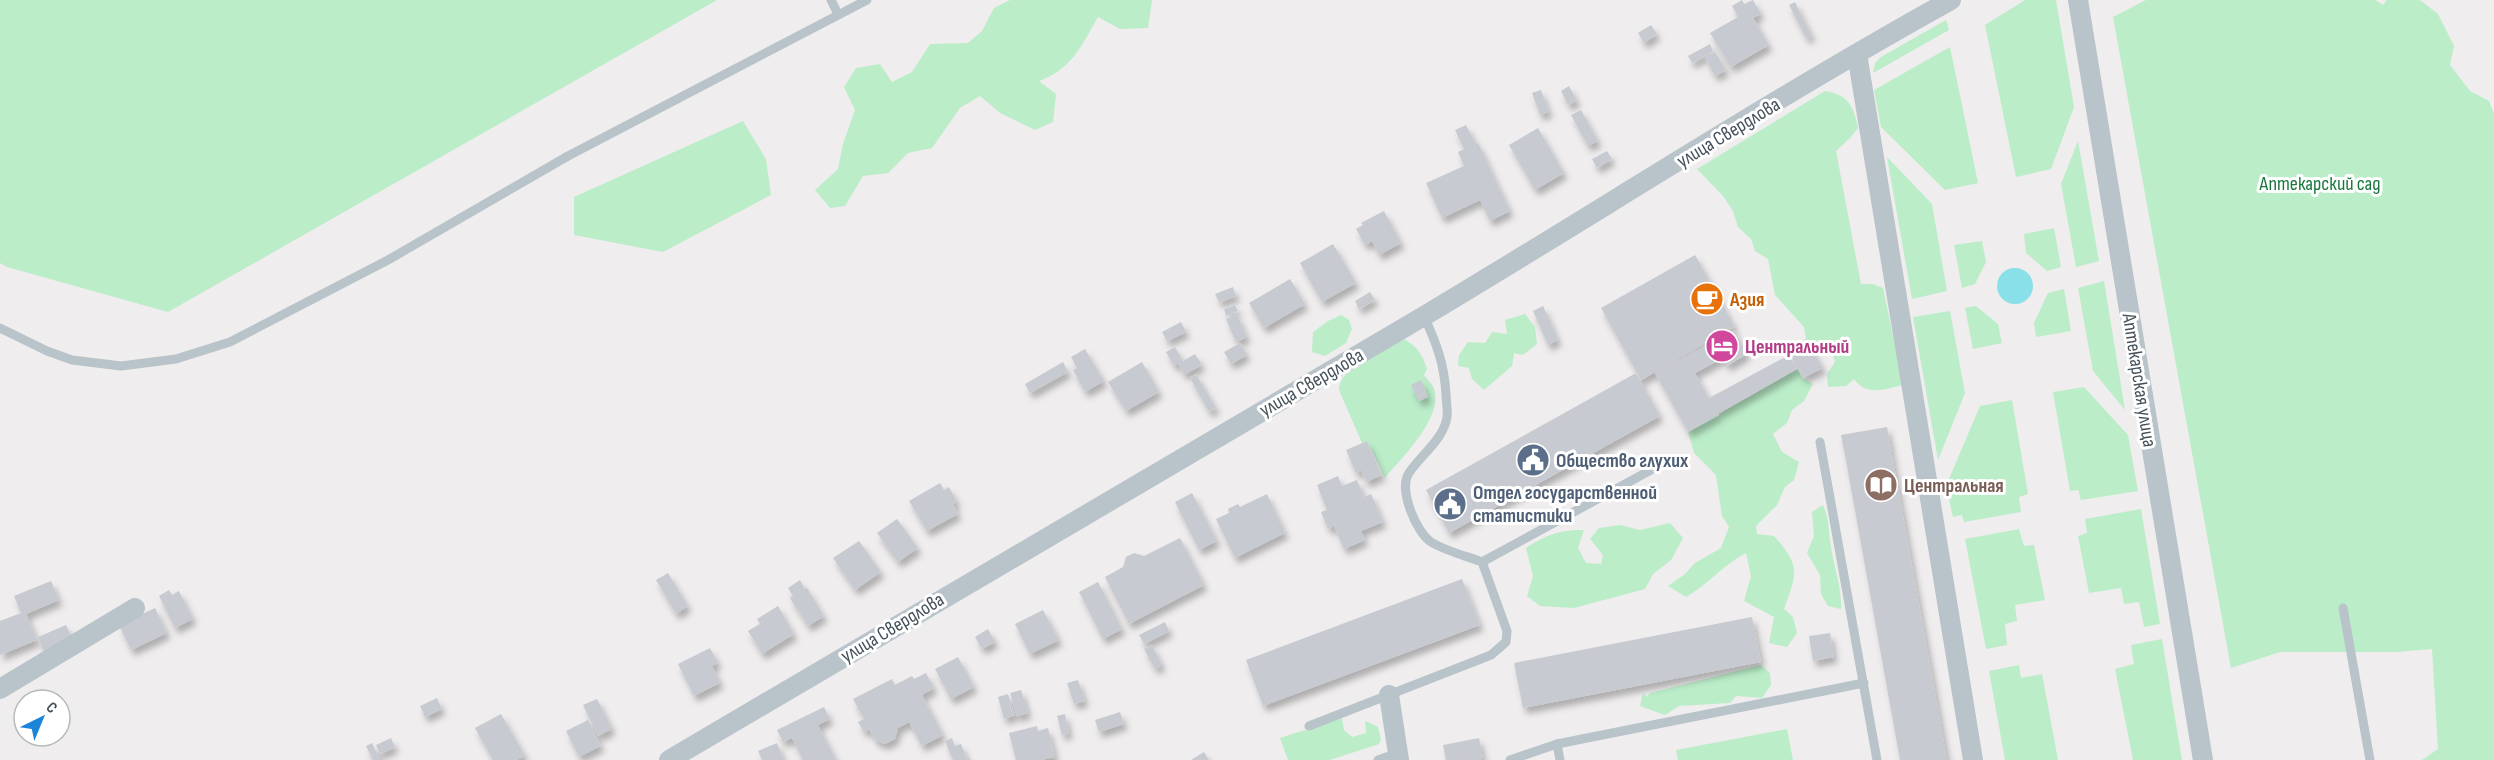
<svg xmlns="http://www.w3.org/2000/svg" width="2494" height="760" viewBox="0 0 2494 760" font-family="'Sofia Sans Condensed',sans-serif">
	<style>
		.green { fill: #bbedc9 }
		.water { fill: #89e0e9 }
		.building { fill: #c7cad0; filter: url(#shadow) }
		.lines { fill: none; stroke-linecap: round; stroke-linejoin: round }
		.lane { stroke: #b8c3ca; stroke-width: 9 }
		.street { stroke: #b8c3ca; stroke-width: 20 }
		.labels { text-anchor: middle; stroke-width: 6; stroke-linejoin: round; paint-order: stroke }
		.street-label { font-size: 20px; fill: #46525a; stroke: #fff }
		.park-label { font-size: 20px; fill: #19783d; stroke: #fff }
		.food-label { font-size: 20px; font-weight: bold; fill: #c56008; stroke: #fff; text-anchor: start }
		.hotel-label { font-size: 20px; font-weight: bold; fill: #b23c85; stroke: #fff; text-anchor: start }
		.service-label { font-size: 20px; font-weight: bold; fill: #4e5e75; stroke: #fff; text-anchor: start }
		.education-label { font-size: 20px; font-weight: bold; fill: #785e54; stroke: #fff; text-anchor: start }
	</style>
	<defs>
		<filter id="shadow"><feDropShadow dx="3.5" dy="6" stdDeviation="3" flood-color="#0004"/></filter>
	</defs>
	<rect width="100%" height="100%" fill="#efeded"/>
	<!-- green -->
	<g class="green">
		<polygon points="0,0 717,0 168,312 7,267 0,263"/>
		<path d="M1010 0H1152L1148 28 1120 29 1098 17C1082 45 1071 70 1039 81L1056 94 1053 122 1035 130 1000 113 980 96 960 108 932 148 908 153 888 173 863 176 845 206 830 208 815 190 838 169 843 144 855 110 844 87 856 68 880 64 892 82 912 72 930 44 968 43 982 31 994 8Z"/>
		<polygon points="2025,0 2056,0 2074,107 2051,169 2016,177 1985,25"/>
		<polygon points="2146,0 2375,0 2383,5 2387,0 2420,0 2438,14 2454,46 2450,65 2470,91 2489,101 2494,114 2494,760 2422,760 2438,749 2432,649 2398,652 2280,652 2231,668 2113,17"/>
		<polygon points="1946,20 1949,30 1873,73 1875,63 1881,57"/>
		<polygon points="1950,47 1978,183 1945,190 1881,127 1874,90"/>
		<path d="M1825 91C1847 94 1854 106 1858 128L1851 137 1836 151 1861 284H1873L1883 288 1903 385C1884 389 1867 397 1854 379L1846 386 1828 387 1827 374 1835 362 1832 352H1822L1806 339 1804 327 1775 295 1768 259 1755 251 1751 239 1738 227 1733 211 1723 196 1697 169Z"/>
		<polygon points="743,121 766,159 771,195 663,252 574,235 574,197"/>
		<polygon points="2078,141 2099,261 2076,267 2061,184"/>
		<polygon points="1887,157 1932,204 1947,291 1912,299"/>
		<polygon points="2054,228 2061,267 2047,271 2026,253 2024,234"/>
		<polygon points="1982,241 1986,262 1975,284 1962,288 1954,245"/>
		<polygon points="2104,281 2125,410 2093,371 2078,288"/>
		<polygon points="2064,289 2071,331 2036,337 2034,323 2048,293"/>
		<polygon points="1976,306 1998,324 2002,343 1973,349 1965,308"/>
		<polygon points="1950,311 1965,393 1938,460 1913,317"/>
		<polygon points="1525,314 1535,327 1537,344 1523,355 1514,353 1512,366 1484,390 1472,379 1469,368 1458,366 1459,355 1468,342 1485,343 1492,332 1507,334 1505,320"/>
		<polygon points="1341,315 1349,320 1352,329 1346,343 1325,356 1312,352 1313,332 1328,321"/>
		<path d="M1396 336C1413 341 1422 352 1427 369L1424 375C1426 378 1431 383 1433 386 1446 416 1402 457 1385 478L1367 441 1362 443 1339 390C1340 376 1348 372 1360 366V361Z"/>
		<path d="M1797 369 1803 378 1813 384 1804 401 1792 410 1787 423 1773 434 1782 452 1799 462 1794 480 1785 487 1777 505 1756 526 1757 534 1774 536C1801 566 1797 573 1784 609L1793 617 1797 633 1787 647 1769 643 1774 617 1744 601 1751 576 1746 553C1724 564 1709 584 1686 597L1668 586 1685 574 1695 563 1721 548 1729 527 1722 516 1716 475 1694 453 1688 432Z"/>
		<polygon points="2084,387 2128,435 2138,491 2081,500 2078,490 2070,491 2053,392"/>
		<polygon points="2012,400 2028,494 2019,497 2021,512 1964,522 1962,515 1953,517 1946,486 1980,406"/>
		<path d="M1823 505C1830 520 1828 532 1831 547 1834 568 1842 588 1841 609L1828 606 1821 594 1820 575 1807 553 1814 536 1812 512Z"/>
		<polygon points="2141,509 2160,624 2144,627 2139,602 2124,604 2121,588 2089,593 2078,536 2087,533 2085,519"/>
		<path d="M1670 523 1683 538 1671 560 1653 574 1645 589 1574 608 1540 606 1527 596 1533 576 1526 548C1545 535 1562 529 1584 530L1578 548 1586 563 1601 564 1603 555 1590 539 1599 528 1620 525 1640 530Z"/>
		<polygon points="2019,529 2024,546 2034,545 2045,600 2015,605 2017,621 2005,624 2007,645 1986,649 1965,539"/>
		<polygon points="2162,639 2182,760 2133,760 2115,669 2134,664 2131,645"/>
		<polygon points="1761,665 1770,673 1771,685 1762,698 1736,696 1730,703 1679,706 1665,715 1640,706 1643,693 1647,697 1650,693"/>
		<polygon points="2019,665 2021,678 2042,674 2058,760 2005,760 1989,671"/>
		<polygon points="1342,718 1344,730 1352,737 1366,733 1365,721 1378,727 1381,739 1379,744 1330,760 1288,760 1280,738"/>
		<polygon points="1787,729 1793,760 1678,760 1676,750"/>
	</g>
	<!-- water -->
	<circle class="water" cx="2015" cy="286" r="18"/>
	<!-- building -->
	<g class="building">
		<polygon points="1742,0 1744,4 1753,0 1761,14 1753,18 1769,45 1731,67 1710,33 1738,17 1732,6"/>
		<polygon points="1795,2 1812,36 1806,38 1789,5"/>
		<polygon points="1651,25 1657,34 1644,43 1638,33"/>
		<polygon points="1710,44 1713,51 1692,63 1688,56"/>
		<polygon points="1715,52 1726,70 1715,76 1705,58"/>
		<polygon points="1569,86 1577,101 1568,105 1561,91"/>
		<polygon points="1541,90 1549,112 1540,115 1532,93"/>
		<polygon points="1581,110 1598,141 1588,146 1571,115"/>
		<polygon points="1466,125 1476,144 1478,143 1510,211 1490,221 1480,200 1442,218 1426,183 1464,166 1458,152 1464,149 1455,130"/>
		<polygon points="1538,128 1564,173 1535,190 1509,145"/>
		<polygon points="1607,151 1612,159 1597,168 1592,159"/>
		<polygon points="1384,211 1401,243 1379,255 1372,241 1365,245 1356,229 1363,225 1361,223"/>
		<polygon points="1333,244 1356,283 1322,302 1300,263"/>
		<polygon points="1695,255 1735,327 1641,380 1601,308"/>
		<polygon points="1290,279 1305,304 1264,328 1249,303"/>
		<polygon points="1233,287 1236,296 1219,302 1215,294"/>
		<polygon points="1370,292 1375,300 1359,309 1355,301"/>
		<polygon points="1235,305 1238,311 1226,316 1224,309"/>
		<polygon points="1543,306 1558,340 1548,345 1533,311"/>
		<polygon points="1237,315 1247,337 1236,342 1226,319"/>
		<polygon points="1181,322 1186,332 1167,341 1162,332"/>
		<polygon points="1734,330 1747,354 1727,366 1723,358 1695,373 1709,398 1789,355 1797,369 1719,413 1713,405 1719,415 1688,432 1655,373"/>
		<polygon points="1806,339 1823,368 1803,378 1787,349"/>
		<polygon points="1240,343 1247,355 1231,364 1224,352"/>
		<polygon points="1175,347 1183,361 1195,354 1202,365 1184,375 1178,363 1174,366 1166,352"/>
		<polygon points="1085,349 1104,381 1085,392 1073,370 1077,368 1071,357"/>
		<polygon points="1063,362 1068,372 1030,393 1025,384"/>
		<polygon points="1142,362 1159,392 1126,411 1108,382"/>
		<polygon points="1636,373 1660,416 1449,533 1426,490"/>
		<polygon points="1196,374 1216,408 1209,412 1190,378"/>
		<polygon points="1421,380 1428,397 1419,401 1411,385"/>
		<polygon points="1887,427 1931,671 1947,760 1900,760 1847,466 1841,435"/>
		<polygon points="1367,441 1382,475 1366,482 1361,470 1356,473 1346,450"/>
		<polygon points="1338,476 1342,486 1357,480 1364,497 1371,494 1383,522 1361,531 1365,540 1344,549 1334,526 1328,529 1321,512 1327,510 1317,485"/>
		<polygon points="940,483 944,490 949,487 957,502 953,504 958,514 927,531 909,501"/>
		<polygon points="1192,493 1217,541 1199,550 1175,502"/>
		<polygon points="1267,494 1285,533 1235,558 1216,519 1229,513 1228,509 1238,504 1240,507"/>
		<polygon points="897,519 918,548 898,562 877,533"/>
		<polygon points="1180,538 1204,585 1129,624 1105,577 1123,567 1126,557 1134,553 1144,556"/>
		<polygon points="859,541 881,572 855,590 833,558"/>
		<polygon points="668,573 688,606 676,614 656,580"/>
		<polygon points="1462,579 1480,625 1263,706 1246,660"/>
		<polygon points="800,580 805,589 807,588 824,616 808,626 790,598 793,596 788,588"/>
		<polygon points="51,581 59,600 26,614 37,640 0,655 0,621 21,613 14,596"/>
		<polygon points="1098,582 1122,629 1103,639 1079,592"/>
		<polygon points="169,590 172,595 179,591 193,619 175,628 159,596"/>
		<polygon points="778,606 794,634 762,654 748,631 760,624 757,619"/>
		<polygon points="155,608 167,633 131,650 119,625"/>
		<polygon points="1043,610 1059,640 1030,654 1015,624"/>
		<polygon points="1752,617 1761,662 1523,708 1514,663"/>
		<polygon points="1165,622 1169,631 1144,644 1139,635"/>
		<polygon points="66,625 73,640 44,652 38,637"/>
		<polygon points="988,629 995,642 982,649 975,637"/>
		<polygon points="1830,633 1834,657 1813,661 1809,636"/>
		<polygon points="1152,645 1162,665 1155,669 1144,649"/>
		<polygon points="710,648 718,663 712,666 720,683 694,696 678,664"/>
		<polygon points="958,657 974,687 951,699 935,669"/>
		<polygon points="926,673 934,688 922,695 943,735 922,746 909,722 898,728 895,739 885,744 875,740 869,729 864,732 858,722 864,719 853,699 892,679 895,685 912,676 914,679"/>
		<polygon points="1078,680 1085,701 1074,704 1067,683"/>
		<polygon points="1021,690 1028,713 1017,716 1010,693"/>
		<polygon points="1008,694 1015,715 1004,719 998,697"/>
		<polygon points="437,698 442,709 425,717 420,706"/>
		<polygon points="597,699 612,729 598,736 583,705"/>
		<polygon points="824,707 830,719 818,725 836,760 803,760 792,738 783,742 777,730"/>
		<polygon points="1120,712 1124,724 1099,732 1095,720"/>
		<polygon points="501,714 525,756 517,760 493,760 475,728"/>
		<polygon points="1065,714 1069,733 1062,735 1057,716"/>
		<polygon points="588,720 601,746 579,757 566,731"/>
		<polygon points="1037,726 1038,731 1048,728 1055,757 1041,760 1016,760 1009,733"/>
		<polygon points="391,738 395,747 380,754 376,745"/>
		<polygon points="952,738 955,746 961,744 967,759 969,758 970,760 953,760 945,741"/>
		<polygon points="1479,738 1483,759 1446,760 1443,745"/>
		<polygon points="372,743 380,760 373,760 366,746"/>
		<polygon points="777,743 784,760 762,760 758,751"/>
		<polygon points="1204,752 1209,760 1191,760"/>
	</g>
	<g class="lines">
		<!-- lane -->
		<g class="lane">
			<polyline points="831,0 838,14"/>
			<polyline points="0,328 47,351 72,360 121,366 176,359 230,342 388,260 568,156 867,0"/>
			<polyline points="1820,442 1877,760"/>
			<polyline points="1482,562 1660,465"/>
			<polyline points="2343,608 2370,760"/>
			<path d="M1309 726 1491 655 1506 642 1507 631 1482 562C1466 556 1446 551 1431 542 1416 532 1398 489 1409 473 1420 456 1444 439 1447 417 1448 410 1446 401 1446 394 1444 363 1437 345 1424 316"/>
			<polyline points="1557,744 1560,760"/>
			<polyline points="1378,760 1398,753"/>
			<polyline points="1510,760 1557,744 1864,683"/>
		</g>
		<!-- street -->
		<g class="street">
			<polyline points="2078,0 2203,760"/>
			<polyline points="1857,54 1973,760"/>
			<polyline points="0,689 135,608"/>
			<polyline points="1389,695 1399,760"/>
			<path d="M669 760C920 610 1173 465 1424 316 1600 211 1772 99 1951 0"/>
		</g>
	</g>
	<!-- icons -->
	<defs>
		<symbol id="cafe-disc" viewBox="-11 -11 22 22"><circle r="9.5" fill="#e8710a" stroke="#fff"/><path d="M-5.5-4.5H6V0H3Q3 3.5 0 3.5H-2.5Q-5.5 3.5-5.5 0ZM3-3.2v2h1.7v-2ZM-6 4.5H4V6H-6Z" fill="#fff"/></symbol>
		<symbol id="hotel-disc" viewBox="-11 -11 22 22"><circle r="9.5" fill="#d1479c" stroke="#fff"/><path d="M-6-4.5h1.5V1H6V5H4.5V3h-9V5H-6ZM-4 0a1.8 1.8 0 1 1 3.6 0ZM.5 0V-2.5h3Q6-2.5 6 0Z" fill="#fff"/></symbol>
		<symbol id="civic-disc" viewBox="-11 -11 22 22"><circle r="9.5" fill="#5c6f8a" stroke="#fff"/><path d="M-.6-6.5H3V-4.5H.6V-3L4-1V1h2V6H-6V1h2V-1L-.6-3ZM-1.2 2.5V6h2.4V2.5Z" fill="#fff"/></symbol>
		<symbol id="library-disc" viewBox="-11 -11 22 22"><circle r="9.5" fill="#8d6e63" stroke="#fff"/><path d="M-6-4Q-3-5.5-.7-3.5V5Q-3 3-6 4ZM6-4Q3-5.5 .7-3.5V5Q3 3 6 4Z" fill="#fff"/></symbol>
	</defs>
	<g fill-rule="evenodd">
		<use href="#cafe-disc" x="1688" y="280" width="38" height="38"/>
		<use href="#hotel-disc" x="1703" y="327" width="38" height="38"/>
		<use href="#civic-disc" x="1514" y="441" width="38" height="38"/>
		<use href="#library-disc" x="1862" y="466" width="38" height="38"/>
		<use href="#civic-disc" x="1431" y="485" width="38" height="38"/>
	</g>
	<g class="labels">
		<!-- street labels -->
		<g class="street-label">
			<text transform="translate(1728 132) rotate(-31)" y="7">улица Свердлова</text>
			<text transform="translate(2140 380) rotate(81)" y="7">Аптекарская улица</text>
			<text transform="translate(1311 382) rotate(-30)" y="7">улица Свердлова</text>
			<text transform="translate(892 627) rotate(-31)" y="7">улица Свердлова</text>
		</g>
		<!-- park labels -->
		<g class="park-label">
			<text x="2320" y="190">Аптекарский сад</text>
		</g>
		<!-- food labels -->
		<g class="food-label">
			<text x="1730" y="306">Азия</text>
		</g>
		<!-- hotel labels -->
		<g class="hotel-label">
			<text x="1745" y="353">Центральный</text>
		</g>
		<!-- service labels -->
		<g class="service-label">
			<text x="1556" y="467">Общество глухих</text>
			<text x="1473" y="499">Отдел государственной<tspan x="1473" dy="23">статистики</tspan></text>
		</g>
		<!-- education labels -->
		<g class="education-label">
			<text x="1904" y="492">Центральная</text>
		</g>
	</g>
	<!-- north arrow -->
	<g transform="translate(42 718) rotate(43)"><circle r="28" fill="#ffffff" stroke="#b5babd" stroke-width="1.5"/>
	<path d="M0-4.5L10 22L0 15L-10 22Z" fill="#1d85d9"/>
	<text y="-9" font-size="16" font-weight="bold" text-anchor="middle" fill="#46525a">С</text>
	</g>
</svg>
